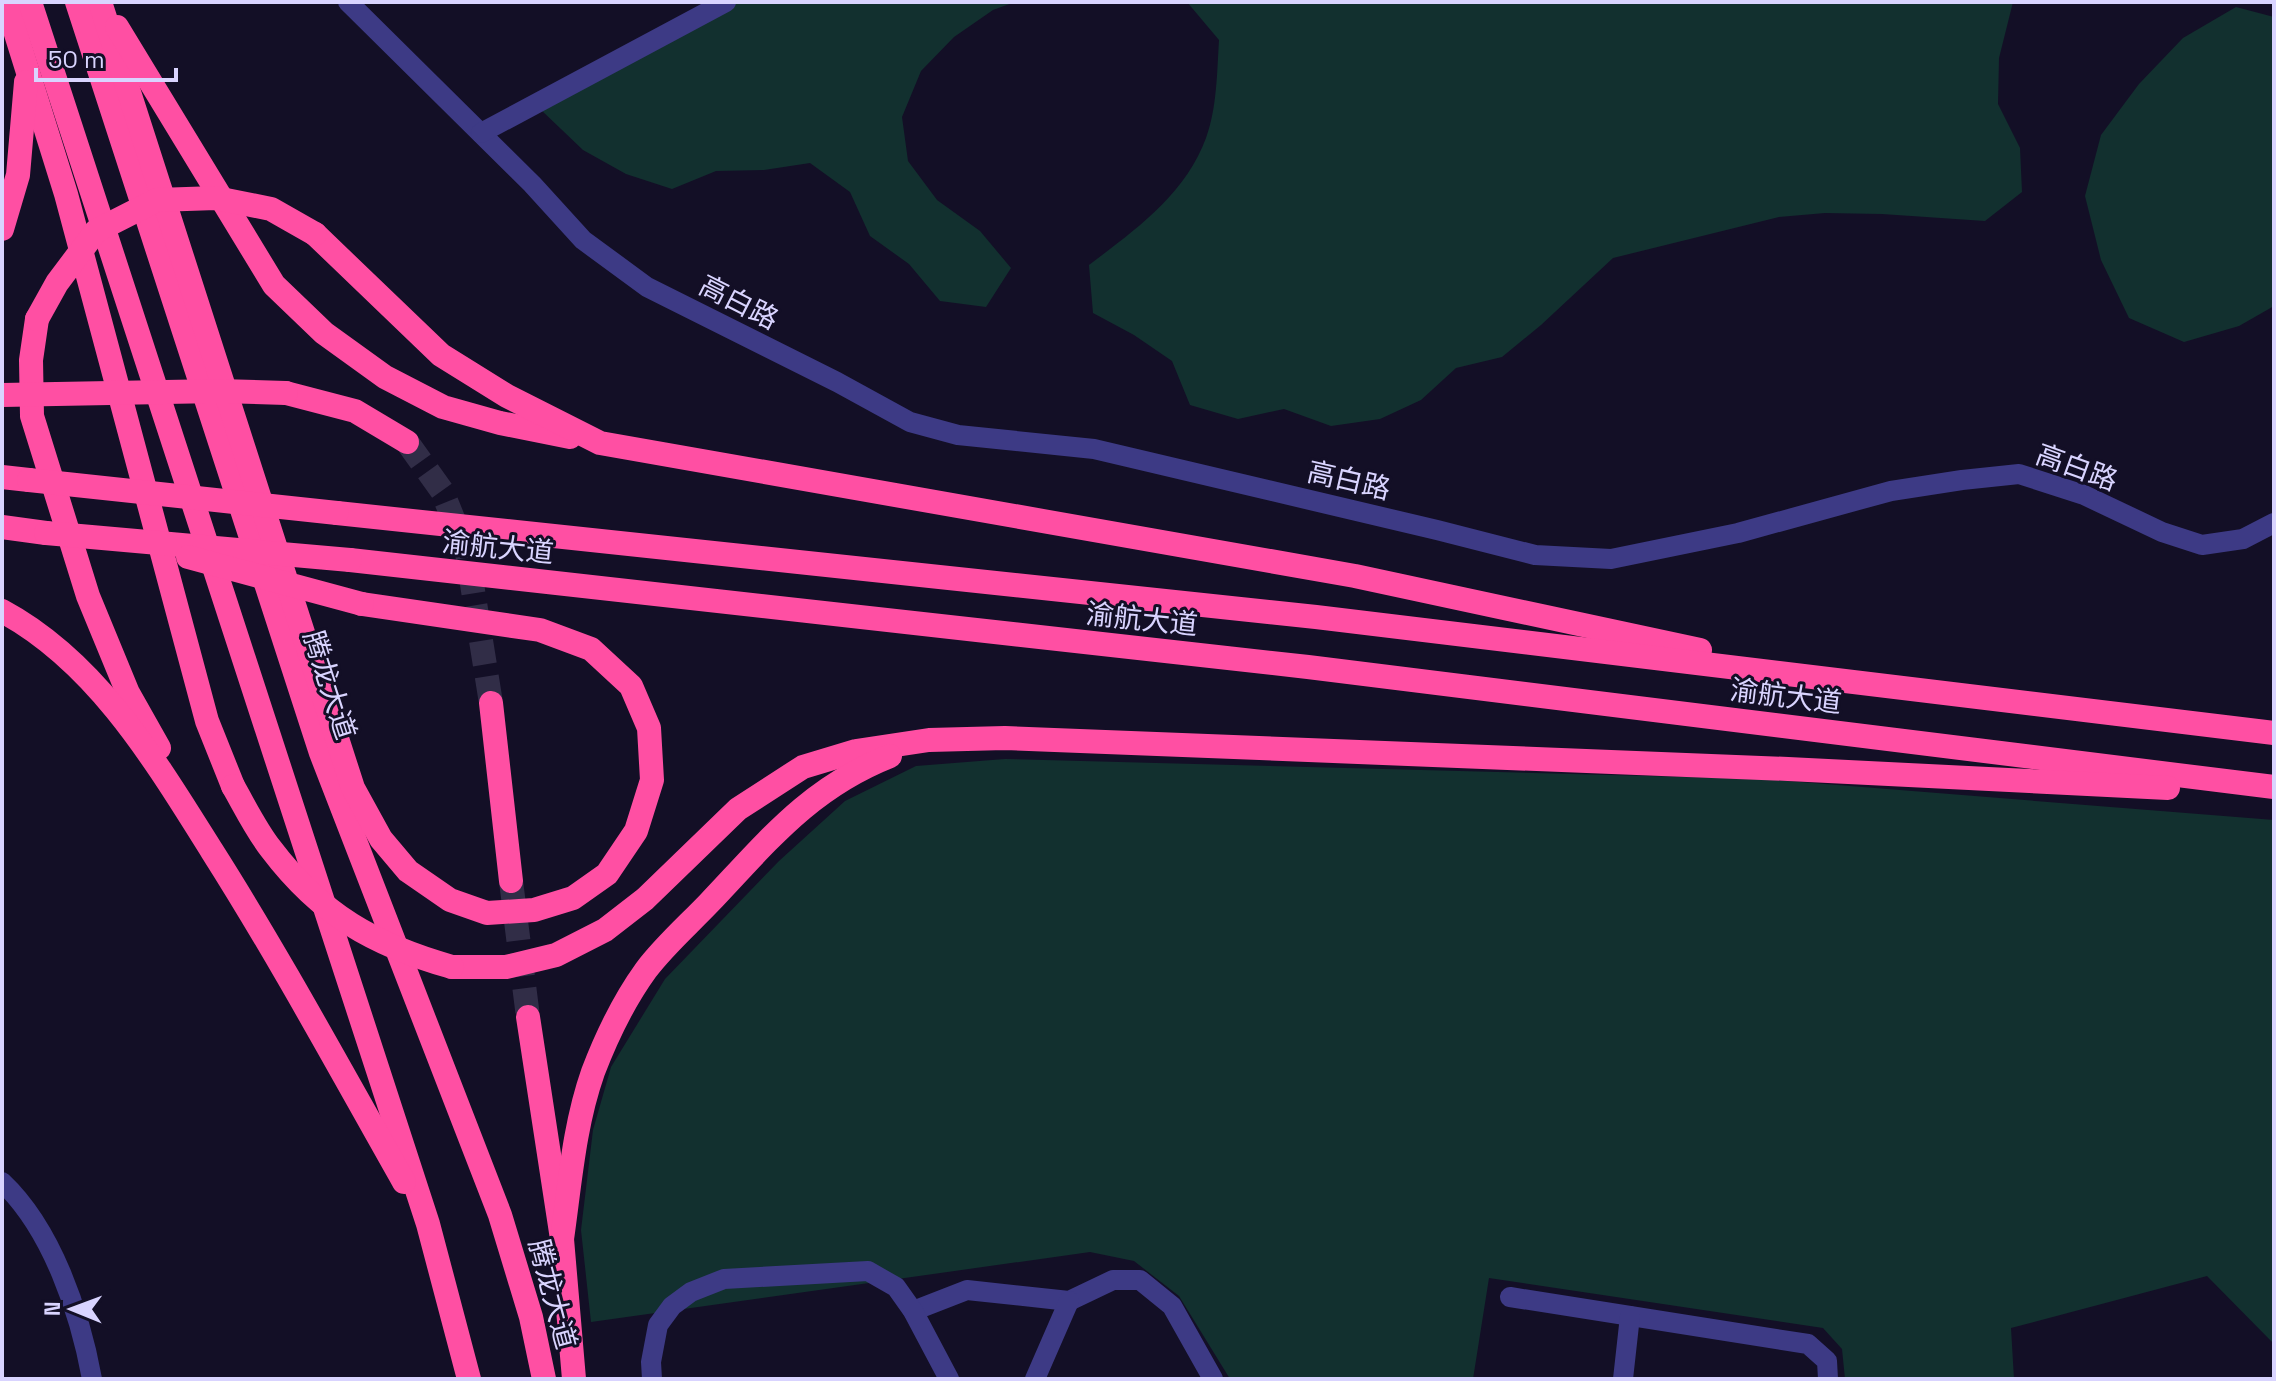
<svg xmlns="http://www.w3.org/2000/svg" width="2276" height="1381" viewBox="0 0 2276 1381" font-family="'Space Grotesk','Noto Sans SC',sans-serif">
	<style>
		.green { fill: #12302f }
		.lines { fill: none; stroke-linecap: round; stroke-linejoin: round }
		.highway-tunnel { stroke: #312d47; stroke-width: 24; stroke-dasharray: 24 12; stroke-linecap: butt }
		.minor { stroke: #3d3a85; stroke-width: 20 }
		.highway { stroke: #ff4fa3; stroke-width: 24 }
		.highway-bridge { stroke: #ff4fa3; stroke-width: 24 }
		.labels { text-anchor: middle; stroke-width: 6; stroke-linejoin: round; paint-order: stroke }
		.street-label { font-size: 28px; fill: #d9d4ff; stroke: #130f26 }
	</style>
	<rect width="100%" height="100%" fill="#130f26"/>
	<!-- green -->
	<g class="green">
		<polygon points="739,2 1015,2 993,10 954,37 921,71 902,117 908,161 937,200 980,231 1011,268 986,307 940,301 909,264 870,236 850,192 810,163 764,170 716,171 672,189 626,174 583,150 539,108"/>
		<path d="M1187 2H2013L1999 58 1998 104 2020 148 2022 192 1985 221 1882 214 1825 213 1779 217 1613 258 1541 325 1502 357 1456 368 1421 400 1380 419 1331 426 1284 409 1238 419 1190 405 1172 361 1134 335 1093 313 1089 265C1135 230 1185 195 1206 138 1217 108 1217 72 1219 40Z"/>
		<polygon points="2236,7 2274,17 2274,306 2239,326 2184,342 2129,318 2101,260 2085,196 2101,135 2139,84 2183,38"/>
		<polygon points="1005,759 1761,779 2274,820 2274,1344 2207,1276 2011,1328 2014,1379 1845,1379 1842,1349 1823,1328 1489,1278 1473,1379 1230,1379 1179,1296 1134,1261 1090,1252 591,1322 581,1230 593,1130 611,1067 665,979 779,861 845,801 916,766"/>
	</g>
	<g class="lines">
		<!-- highway-tunnel -->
		<g class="highway-tunnel">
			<polyline points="407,442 442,491 467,553 491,703"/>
			<polyline points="511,881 528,1017"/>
		</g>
		<!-- minor -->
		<g class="minor">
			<polyline points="348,2 532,184 583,240 647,287 837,382 910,422 958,435 1094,449 1437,530 1535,555 1611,559 1738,533 1891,491 1962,480 2019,474 2084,495 2162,532 2202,545 2243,539 2274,523"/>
			<polyline points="481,133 726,2"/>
			<path d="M2 1182C52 1229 80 1313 92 1379"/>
			<polyline points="1510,1297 1808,1344 1827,1361 1828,1379"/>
			<polyline points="913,1311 967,1290 1069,1301 1113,1280 1140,1280 1172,1306 1213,1379"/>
			<polyline points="652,1379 651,1362 658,1325 672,1306 691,1292 724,1279 868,1271 896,1287 913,1311 949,1379"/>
			<polyline points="1035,1379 1069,1301"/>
			<polyline points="1623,1379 1630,1316"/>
		</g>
		<!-- highway -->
		<g class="highway">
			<polyline points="6,2 66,194 207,721 233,786"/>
			<polyline points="30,2 428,1224 469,1379"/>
			<polyline points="77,2 321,753 500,1215 531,1317 544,1379"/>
			<polyline points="100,2 353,788 381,839 408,871 450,900 487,913 534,910 573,898 607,874 636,831 652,780 649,728 631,686 591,649 540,630 362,604"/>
			<polyline points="117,27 274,285 324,333 385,377 443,407 500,423 570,437"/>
			<polyline points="2,229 18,175 26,82"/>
			<polyline points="315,234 441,355 507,396 600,443 1355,576 1700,650"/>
			<polyline points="37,319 31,360 32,416 88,596 128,693 159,748"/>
			<polyline points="286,393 355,411 407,442"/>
			<polyline points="2,477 29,480"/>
			<polyline points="337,513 1316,617 2274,733"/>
			<polyline points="2,527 46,533"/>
			<polyline points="350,560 1308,667 2274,787"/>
			<path d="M2 611C97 662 156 762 212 851 280 958 341 1071 404 1182"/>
			<polyline points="491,703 511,881"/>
			<polyline points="452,967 506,967 556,955 605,930 645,899 738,809 803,767 856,751 929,740 1005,738 1788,769 2168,788"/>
			<polyline points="528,1017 562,1239 574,1379"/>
			<path d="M562 1239C570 1183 574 1126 593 1072 606 1038 625 999 646 970 664 946 688 925 709 903 767 842 809 788 890 756"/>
		</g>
		<!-- highway-bridge -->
		<g class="highway-bridge">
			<polyline points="37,319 57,283 96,231 157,200 216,198 271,209 315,234"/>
			<polyline points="2,395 219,391 286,393"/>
			<polyline points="29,480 337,513"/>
			<polyline points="46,533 350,560"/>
			<polyline points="188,557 362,604"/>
			<path d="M233 786C245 807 256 830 271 849 321 915 374 945 452 967"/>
		</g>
	</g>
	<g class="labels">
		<!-- street labels -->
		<g class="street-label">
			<text transform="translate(739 302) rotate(27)" y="10">高白路</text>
			<text transform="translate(2077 467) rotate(20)" y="10">高白路</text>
			<text transform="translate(1349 480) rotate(13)" y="10">高白路</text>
			<text transform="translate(498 547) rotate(6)" y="10">渝航大道</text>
			<text transform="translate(1142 619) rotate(6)" y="10">渝航大道</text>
			<text transform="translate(330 685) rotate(72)" y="10">腾龙大道</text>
			<text transform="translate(1786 696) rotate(7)" y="10">渝航大道</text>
			<text transform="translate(553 1294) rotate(75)" y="10">腾龙大道</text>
		</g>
	</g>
	<!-- border -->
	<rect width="2276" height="1381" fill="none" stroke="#d9d4ff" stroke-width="8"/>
	<!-- north arrow -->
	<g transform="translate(72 1309) rotate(271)" stroke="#130f26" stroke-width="6" paint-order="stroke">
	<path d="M0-6L14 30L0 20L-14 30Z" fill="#d9d4ff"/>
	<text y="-12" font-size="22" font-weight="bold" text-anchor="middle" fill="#d9d4ff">N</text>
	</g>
	<!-- scale -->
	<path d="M36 68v12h140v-12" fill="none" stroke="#d9d4ff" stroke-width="4"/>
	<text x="48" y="68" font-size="24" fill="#d9d4ff" stroke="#130f26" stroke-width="6" paint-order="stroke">50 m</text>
</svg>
